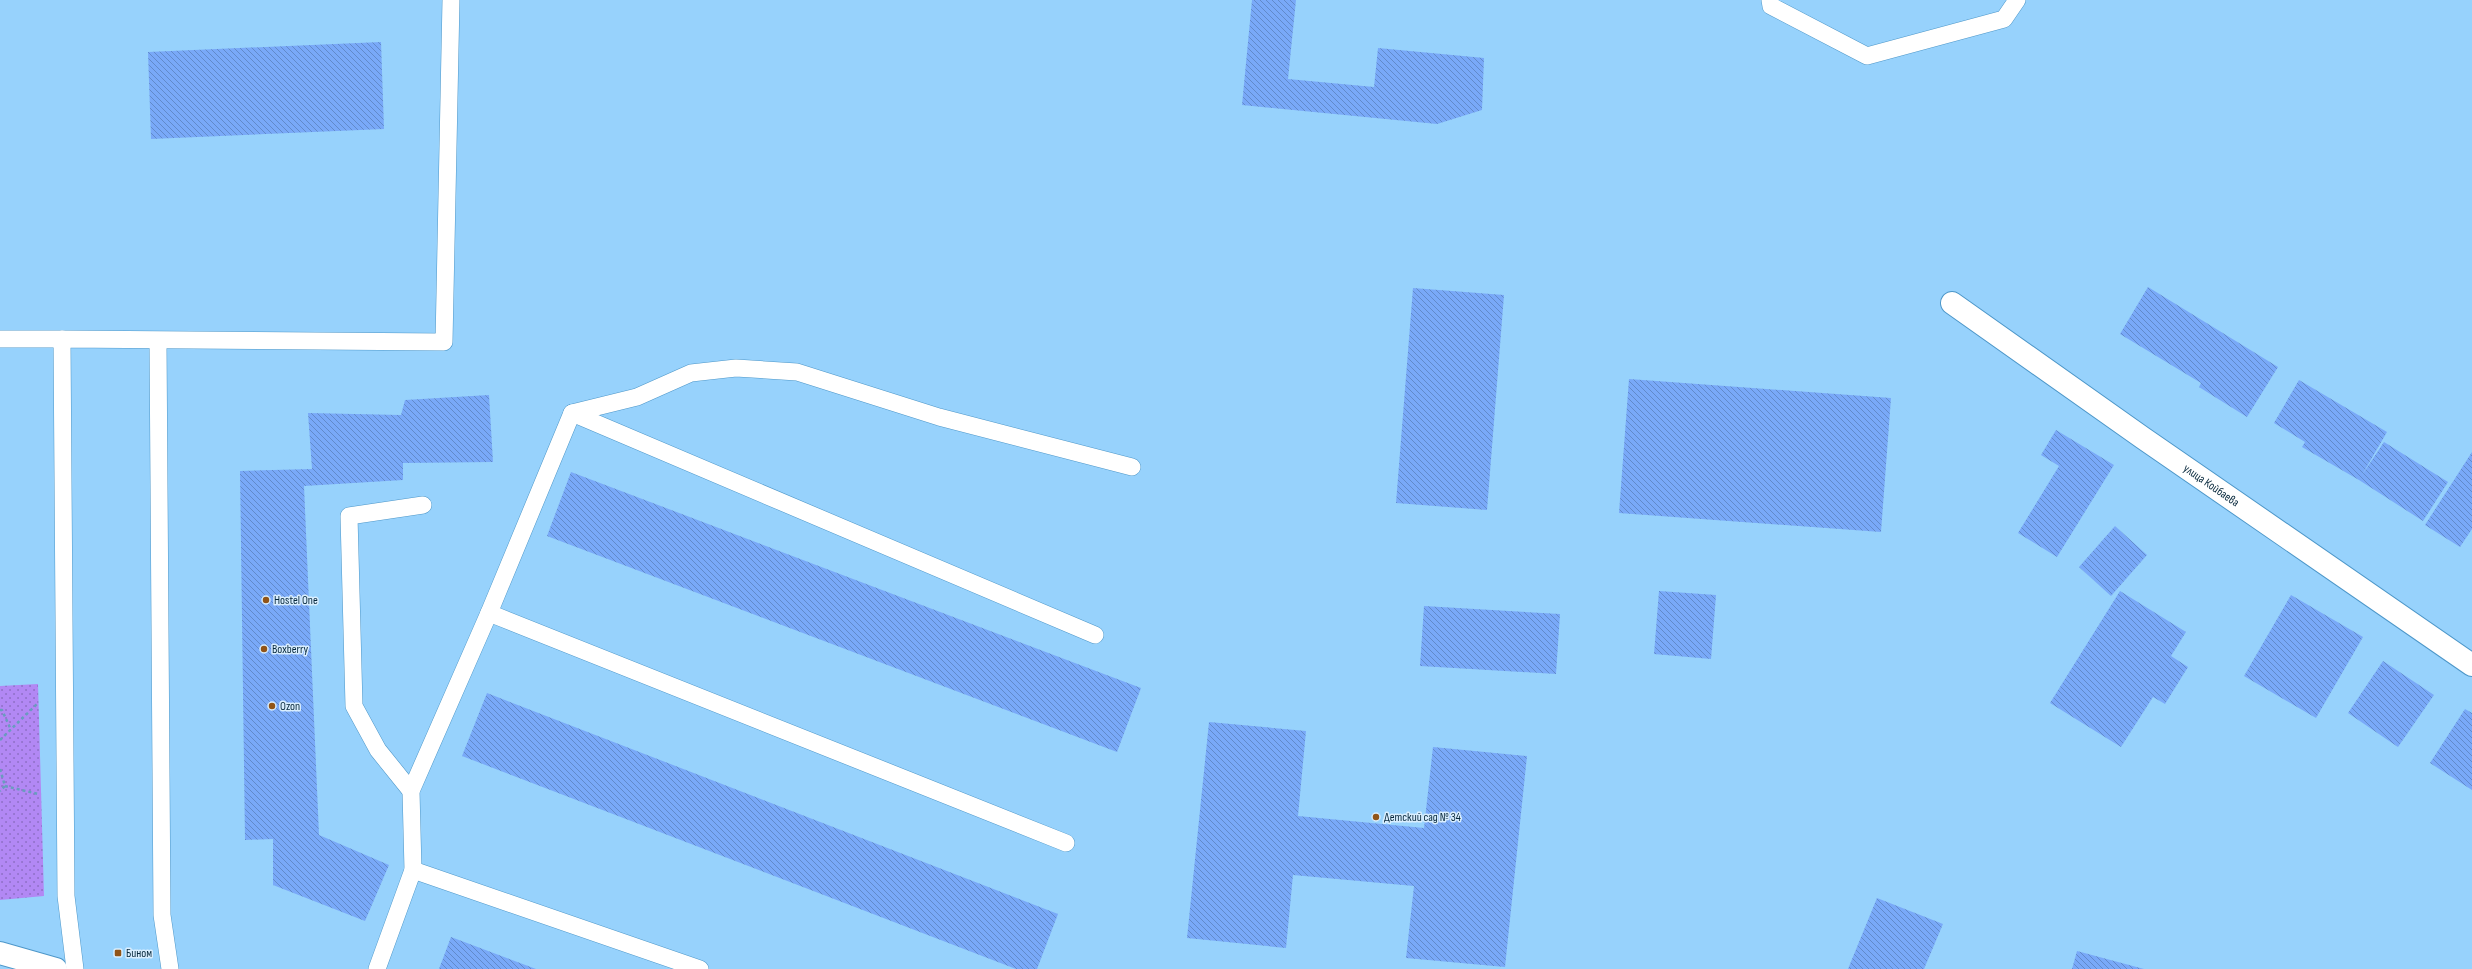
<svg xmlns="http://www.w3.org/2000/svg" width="2472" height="969" viewBox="0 0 2472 969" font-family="'Sofia Sans Condensed',sans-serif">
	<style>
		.park { fill: url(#park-dots) }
		.building { fill: url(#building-back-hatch) }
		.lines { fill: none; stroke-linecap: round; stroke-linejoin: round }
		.lane-casing { stroke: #4d97c9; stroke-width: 18 }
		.street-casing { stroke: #4d97c9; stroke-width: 24 }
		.secondary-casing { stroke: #4d97c9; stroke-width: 24 }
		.path { stroke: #699cbf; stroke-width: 2.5; stroke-dasharray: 3 3; stroke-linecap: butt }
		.lane { stroke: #fff; stroke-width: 17 }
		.street { stroke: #fff; stroke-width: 22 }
		.secondary { stroke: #fff; stroke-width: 22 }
		.poi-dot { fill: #915417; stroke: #d9eefe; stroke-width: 1.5 }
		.labels { text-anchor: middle; stroke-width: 3; stroke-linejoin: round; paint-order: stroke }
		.street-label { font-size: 12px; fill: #07283c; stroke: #d9eefe }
		.poi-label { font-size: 12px; fill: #07283c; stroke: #d9eefe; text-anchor: start }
	</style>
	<defs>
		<pattern id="park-dots" width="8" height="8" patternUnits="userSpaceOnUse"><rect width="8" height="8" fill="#b288f4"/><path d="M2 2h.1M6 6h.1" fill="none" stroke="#8f6fc7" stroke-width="1.8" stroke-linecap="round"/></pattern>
		<pattern id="building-back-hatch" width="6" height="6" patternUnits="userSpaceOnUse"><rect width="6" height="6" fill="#79a9f8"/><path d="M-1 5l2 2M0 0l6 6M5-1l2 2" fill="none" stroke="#618aca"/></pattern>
	</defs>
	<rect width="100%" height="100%" fill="#97d2fc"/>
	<!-- park -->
	<polygon class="park" points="38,684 44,896 0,900 0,686"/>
	<!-- building -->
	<g class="building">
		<polygon points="1252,0 1296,0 1288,79 1374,87 1378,48 1484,58 1482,110 1437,124 1242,105"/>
		<polygon points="381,42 384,129 151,139 148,52"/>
		<polygon points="2148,287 2278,367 2247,417 2199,387 2201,383 2120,334"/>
		<polygon points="1413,288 1504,295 1487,510 1396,503"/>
		<polygon points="1629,379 1891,398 1881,532 1619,513"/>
		<polygon points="2299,380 2387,432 2362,475 2384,442 2448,482 2423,521 2359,480 2302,447 2305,442 2274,423"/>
		<polygon points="489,395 493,462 403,463 403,480 304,486 319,835 389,865 365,921 273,885 273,839 245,840 240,471 312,469 308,413 401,415 405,400"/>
		<polygon points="2056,430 2114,465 2057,557 2018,533 2059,466 2041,455"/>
		<polygon points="2472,452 2472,529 2460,547 2425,525"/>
		<polygon points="571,472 1141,688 1117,752 547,536"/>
		<polygon points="2115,526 2147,555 2111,596 2079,567"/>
		<polygon points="1659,591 1716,595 1711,659 1654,654"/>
		<polygon points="2120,591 2186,632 2171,656 2188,667 2165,704 2153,697 2121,747 2050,703"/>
		<polygon points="2291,595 2363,637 2316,718 2244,676"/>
		<polygon points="1424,606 1560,614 1556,674 1420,666"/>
		<polygon points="2383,661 2434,695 2398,747 2348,713"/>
		<polygon points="487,693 1058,914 1037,969 1016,969 462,756"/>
		<polygon points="2465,709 2472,713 2472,790 2430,763"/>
		<polygon points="1209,722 1306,731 1298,816 1424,828 1433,747 1527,756 1505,967 1406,958 1414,886 1293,875 1286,948 1187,938"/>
		<polygon points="1877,898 1943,924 1924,969 1848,969"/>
		<polygon points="451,937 536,969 439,969"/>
		<polygon points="2077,951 2144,969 2072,969"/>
	</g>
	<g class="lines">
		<defs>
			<g id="lane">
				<polyline points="1770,0 1771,6 1867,56 2004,19 2017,0"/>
				<polyline points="0,339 62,339"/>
				<polyline points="158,341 162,915 170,969"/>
				<polyline points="572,413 637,397 691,373 736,368 797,372 939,417 1132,467"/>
				<polyline points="489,613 1066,843"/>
				<polyline points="411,791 378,750 354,706 349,516 423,505"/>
				<polyline points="413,870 700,969"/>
				<polyline points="75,969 66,896 62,339 444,342 451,0"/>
				<polyline points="377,969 413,870 411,791 489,613 572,413 1095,635"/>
			</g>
			<g id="street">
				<path id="s1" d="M1952 303 2143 438 2472 665"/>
			</g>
			<polyline id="secondary" points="0,953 56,969"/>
		</defs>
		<!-- lane casing -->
		<use href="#lane" class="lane-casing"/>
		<!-- street casing -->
		<use href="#street" class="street-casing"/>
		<!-- secondary casing -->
		<use href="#secondary" class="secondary-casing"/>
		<!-- path -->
		<g class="path">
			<polyline points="0,710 2,710 11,730"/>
			<polyline points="0,740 37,704"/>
			<polyline points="0,769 5,786 0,791"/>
			<polyline points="5,786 38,794"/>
		</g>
		<!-- lane -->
		<use href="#lane" class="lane"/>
		<!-- street -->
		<use href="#street" class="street"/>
		<!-- secondary -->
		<use href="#secondary" class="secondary"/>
	</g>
	<!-- markers -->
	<g class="poi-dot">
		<circle cx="266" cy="600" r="4"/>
		<circle cx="264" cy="649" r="4"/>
		<circle cx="272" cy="706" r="4"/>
		<circle cx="1376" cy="817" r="4"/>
		<rect x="114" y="949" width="8" height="8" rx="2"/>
	</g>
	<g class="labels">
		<!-- street labels -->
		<g class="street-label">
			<text dy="4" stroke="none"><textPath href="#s1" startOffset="317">улица Койбаева</textPath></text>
		</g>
		<!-- poi labels -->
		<g class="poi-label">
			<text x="274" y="604">Hostel One</text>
			<text x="272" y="653">Boxberry</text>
			<text x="280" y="710">Ozon</text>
			<text x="1384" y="821">Детский сад № 34</text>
			<text x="126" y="957">Бином</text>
		</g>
	</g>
</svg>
